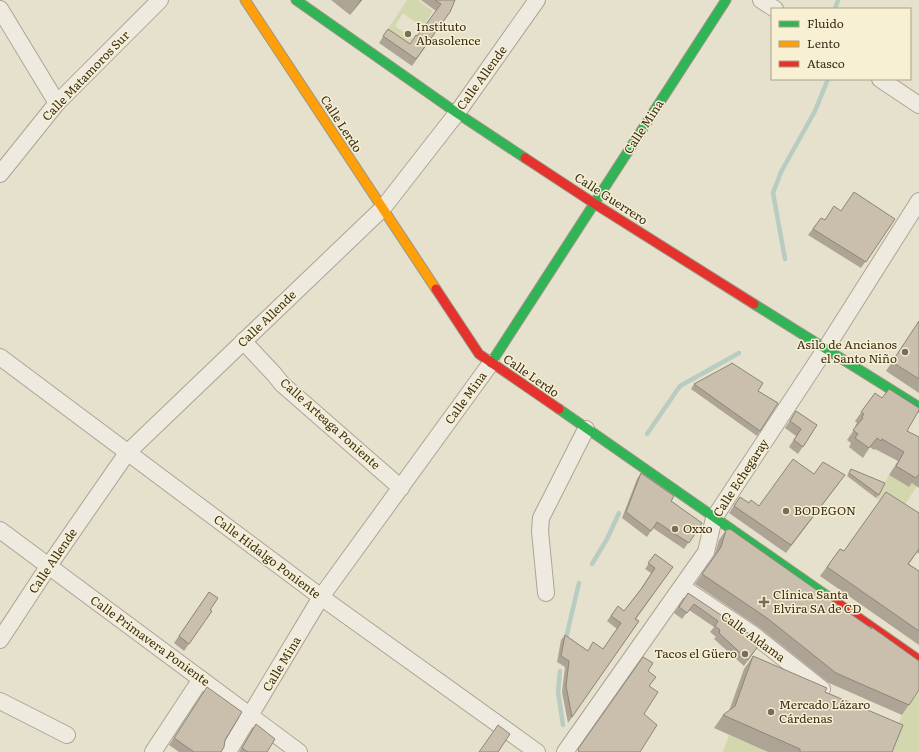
<svg xmlns="http://www.w3.org/2000/svg" width="919" height="752" viewBox="0 0 919 752" font-family="Literata,serif">
	<style>
		.green { fill: #d3d7ae }
		.lines { fill: none; stroke-linecap: round; stroke-linejoin: round }
		.stream { stroke: #b8ccc2; stroke-width: 4.5 }
		.street-casing { stroke: #aba596; stroke-width: 18 }
		.fast-casing { stroke: #9b9585; stroke-width: 11 }
		.slow-casing { stroke: #9b9585; stroke-width: 11 }
		.jam-casing { stroke: #9b9585; stroke-width: 11 }
		.street { stroke: #eeeadf; stroke-width: 16 }
		.fast { stroke: #30b455; stroke-width: 9 }
		.slow { stroke: #ff9f0a; stroke-width: 9 }
		.jam { stroke: #e5322d; stroke-width: 9 }
		.wall { fill: #aea495 }
		.shaded-wall { fill: #8d8679 }
		.building { fill: #cabfad; stroke: #8d8679 }
		.poi-dot { fill: #776d5a; stroke: #f7f0d2; stroke-width: 1.5 }
		.labels { text-anchor: middle; stroke-width: 3; stroke-linejoin: round; paint-order: stroke }
		.poi-label { font-size: 12px; fill: #3b2e1d; stroke: #f7f0d2; text-anchor: start }
		.street-label { font-size: 12px; fill: #3b2e1d; stroke: #f7f0d2 }
	</style>
	<rect width="100%" height="100%" fill="#e6e1cc"/>
	<!-- green -->
	<g class="green">
		<polygon points="407,0 418,0 433,11 422,27 403,13 395,26 413,39 412,40 411,40 399,55 384,35"/>
		<polygon points="889,475 909,487 912,483 917,486 899,514 876,498"/>
		<polygon points="919,692 919,752 888,752 902,715"/>
		<polygon points="729,735 768,752 723,752"/>
	</g>
	<g class="lines">
		<!-- stream -->
		<g class="stream">
			<polyline points="835,9 838,0"/>
			<polyline points="785,259 773,193 781,172 815,111 828,79"/>
			<polyline points="647,434 680,386 739,353"/>
			<polyline points="592,564 607,539 619,513"/>
			<polyline points="566,638 579,583"/>
			<polyline points="560,671 558,692 563,725"/>
		</g>
		<defs>
			<g id="street">
				<polyline points="761,0 775,9"/>
				<polyline points="0,9 57,103"/>
				<polyline points="880,79 919,105"/>
				<polyline points="0,174 57,103 160,0"/>
				<polyline points="243,341 274,374 282,384 401,488"/>
				<polyline points="0,357 321,597 537,752"/>
				<polyline points="0,530 299,752"/>
				<polyline points="682,587 754,635 822,689"/>
				<polyline points="546,593 540,531 541,518 586,429"/>
				<polyline points="0,640 48,567 127,453 383,208 457,113 537,0"/>
				<polyline points="0,701 67,735"/>
				<polyline points="153,752 201,679"/>
				<polyline points="228,752 321,597 491,363"/>
				<polyline points="565,752 706,552 714,518 826,348 919,201"/>
			</g>
			<g id="fast">
				<polyline points="296,0 457,113 525,158"/>
				<polyline points="754,304 919,407"/>
				<polyline points="491,363 726,0"/>
				<polyline points="559,409 833,600"/>
			</g>
			<polyline id="slow" points="245,0 436,289"/>
			<g id="jam">
				<polyline points="525,158 595,204 754,304"/>
				<polyline points="436,289 479,354 559,409"/>
				<polyline points="833,600 919,660"/>
			</g>
		</defs>
		<!-- street casing -->
		<use href="#street" class="street-casing"/>
		<!-- fast casing -->
		<use href="#fast" class="fast-casing"/>
		<!-- slow casing -->
		<use href="#slow" class="slow-casing"/>
		<!-- jam casing -->
		<use href="#jam" class="jam-casing"/>
		<!-- street -->
		<use href="#street" class="street"/>
		<!-- fast -->
		<use href="#fast" class="fast"/>
		<!-- slow -->
		<use href="#slow" class="slow"/>
		<!-- jam -->
		<use href="#jam" class="jam"/>
	</g>
	<!-- wall -->
	<g class="wall">
		<polygon points="331,0 362,0 350,15"/>
		<polygon points="421,0 455,0 450,12 412,66 379,43 388,29 410,44 417,36 436,11"/>
		<polygon points="841,211 895,219 861,268 808,235 821,218 824,220"/>
		<polygon points="919,321 919,393 886,371"/>
		<polygon points="694,384 758,391 778,403 757,436 691,389"/>
		<polygon points="875,393 907,431 919,437 919,488 912,483 909,487 889,475 898,461 875,449 874,450 870,447 863,458 849,447 851,443 847,440 856,427 855,426 857,423 855,421"/>
		<polygon points="796,411 817,425 798,454 789,447 796,436 785,428"/>
		<polygon points="851,469 879,495 876,498 847,476"/>
		<polygon points="641,473 671,501 702,523 684,549 653,528 647,537 622,518 637,479"/>
		<polygon points="814,474 840,482 786,553 729,513 740,497 749,503 759,506"/>
		<polygon points="919,513 919,554 917,552 909,564 919,571 919,645 820,576 840,549 844,551"/>
		<polygon points="726,530 869,627 870,626 919,690 902,715 829,683 760,628 695,584 714,557 719,540"/>
		<polygon points="655,554 673,567 636,619 639,621 568,723 562,692 565,667 557,662 561,640 565,635 588,651 603,649 617,629 607,621 618,606 624,611 640,590 651,573 645,569"/>
		<polygon points="209,592 210,610 212,611 184,651 174,643"/>
		<polygon points="688,593 758,646 744,666 714,639 716,637 710,632 714,627 689,610 682,619 674,613"/>
		<polygon points="753,656 825,692 892,752 768,752 714,728 723,715 729,711 744,669"/>
		<polygon points="203,694 221,752 179,752 169,745"/>
		<polygon points="256,724 267,752 239,752 251,731"/>
	</g>
	<!-- shaded-wall -->
	<polygon class="shaded-wall" points="360,0 362,0 350,15 360,1"/>
	<!-- building -->
	<g class="building">
		<polygon points="435,0 455,0 450,12 416,59 383,36 388,29 410,44 416,35 417,36 441,4"/>
		<polygon points="854,192 895,219 866,262 813,229 821,218 825,220 834,206 841,211"/>
		<polygon points="919,321 919,379 892,362"/>
		<polygon points="732,363 763,383 758,391 778,403 760,431 694,384 729,365"/>
		<polygon points="889,389 919,408 919,410 907,431 919,437 919,474 916,478 896,466 904,452 882,439 881,441 877,438 869,448 855,438 858,434 853,430 863,418 862,417 864,414 861,412 875,393 882,398"/>
		<polygon points="796,411 817,425 803,447 794,440 801,429 790,421"/>
		<polygon points="793,459 814,474 823,462 845,475 791,545 734,506 740,497 749,503 751,500 759,506"/>
		<polygon points="851,469 885,483 879,495 849,473"/>
		<polygon points="641,473 674,496 671,501 702,523 689,543 657,522 651,531 626,512"/>
		<polygon points="886,492 919,513 919,549 908,564 919,571 919,631 827,567 840,549 844,551"/>
		<polygon points="730,529 872,629 870,626 919,661 919,690 909,705 836,673 767,618 702,574 721,547 726,530"/>
		<polygon points="655,554 673,567 635,619 639,621 572,717 566,686 569,661 561,656 565,635 588,651 593,642 603,649 621,623 611,616 618,606 624,611 642,588 655,568 648,563"/>
		<polygon points="209,592 218,598 210,610 212,611 189,644 179,636"/>
		<polygon points="688,593 754,637 751,641 758,646 748,660 719,633 720,630 715,626 718,621 694,604 687,613 679,607"/>
		<polygon points="753,656 827,688 825,692 903,725 892,752 800,752 800,749 723,715 735,706"/>
		<polygon points="643,657 653,663 648,671 656,677 649,686 658,692 644,714 657,725 640,752 579,752 578,749"/>
		<polygon points="207,687 242,712 225,740 224,747 221,752 194,752 174,738"/>
		<polygon points="256,724 275,739 267,752 248,752 242,748"/>
		<polygon points="498,725 510,734 498,752 479,752"/>
	</g>
	<!-- markers -->
	<g class="poi-dot">
		<circle cx="408" cy="34" r="4"/>
		<circle cx="905" cy="352" r="4"/>
		<circle cx="786" cy="511" r="4"/>
		<circle cx="675" cy="529" r="4"/>
		<path d="M762 596h4v4h4v4h-4v4h-4v-4h-4v-4h4z"/>
		<circle cx="745" cy="654" r="4"/>
		<circle cx="771" cy="712" r="4"/>
	</g>
	<g class="labels">
		<!-- poi labels -->
		<g class="poi-label">
			<text x="416" y="31">Instituto<tspan x="416" dy="14">Abasolence</tspan></text>
			<text x="897" y="349" text-anchor="end">Asilo de Ancianos<tspan x="897" dy="14">el Santo Niño</tspan></text>
			<text x="794" y="515">BODEGON</text>
			<text x="683" y="533">Oxxo</text>
			<text x="773" y="599">Clínica Santa<tspan x="773" dy="14">Elvira SA de CD</tspan></text>
			<text x="737" y="658" text-anchor="end">Tacos el Güero</text>
			<text x="779" y="709">Mercado Lázaro<tspan x="779" dy="14">Cárdenas</tspan></text>
		</g>
		<!-- street labels -->
		<g class="street-label">
			<text transform="translate(86 76) rotate(-46)" y="4">Calle Matamoros Sur</text>
			<text transform="translate(482 78) rotate(-54)" y="4">Calle Allende</text>
			<text transform="translate(341 124) rotate(57)" y="4">Calle Lerdo</text>
			<text transform="translate(644 127) rotate(-57)" y="4">Calle Mina</text>
			<text transform="translate(611 199) rotate(33)" y="4">Calle Guerrero</text>
			<text transform="translate(267 319) rotate(-44)" y="4">Calle Allende</text>
			<text transform="translate(531 376) rotate(35)" y="4">Calle Lerdo</text>
			<text transform="translate(466 398) rotate(-54)" y="4">Calle Mina</text>
			<text transform="translate(330 424) rotate(42)" y="4">Calle Arteaga Poniente</text>
			<text transform="translate(741 478) rotate(-57)" y="4">Calle Echegaray</text>
			<text transform="translate(267 557) rotate(37)" y="4">Calle Hidalgo Poniente</text>
			<text transform="translate(53 561) rotate(-56)" y="4">Calle Allende</text>
			<text transform="translate(753 637) rotate(36)" y="4">Calle Aldama</text>
			<text transform="translate(150 641) rotate(36)" y="4">Calle Primavera Poniente</text>
			<text transform="translate(282 664) rotate(-59)" y="4">Calle Mina</text>
		</g>
	</g>
	<!-- legend -->
	<rect x="771" y="8" width="140" height="72" fill="#f7f0d2" stroke="#aca28a"/>
	<rect x="779" y="21" width="20" height="6" fill="#30b455" stroke="#aca28a"/>
	<text x="807" y="28" font-size="12" fill="#3b2e1d">Fluido</text>
	<rect x="779" y="41" width="20" height="6" fill="#ff9f0a" stroke="#aca28a"/>
	<text x="807" y="48" font-size="12" fill="#3b2e1d">Lento</text>
	<rect x="779" y="61" width="20" height="6" fill="#e5322d" stroke="#aca28a"/>
	<text x="807" y="68" font-size="12" fill="#3b2e1d">Atasco</text>
</svg>
